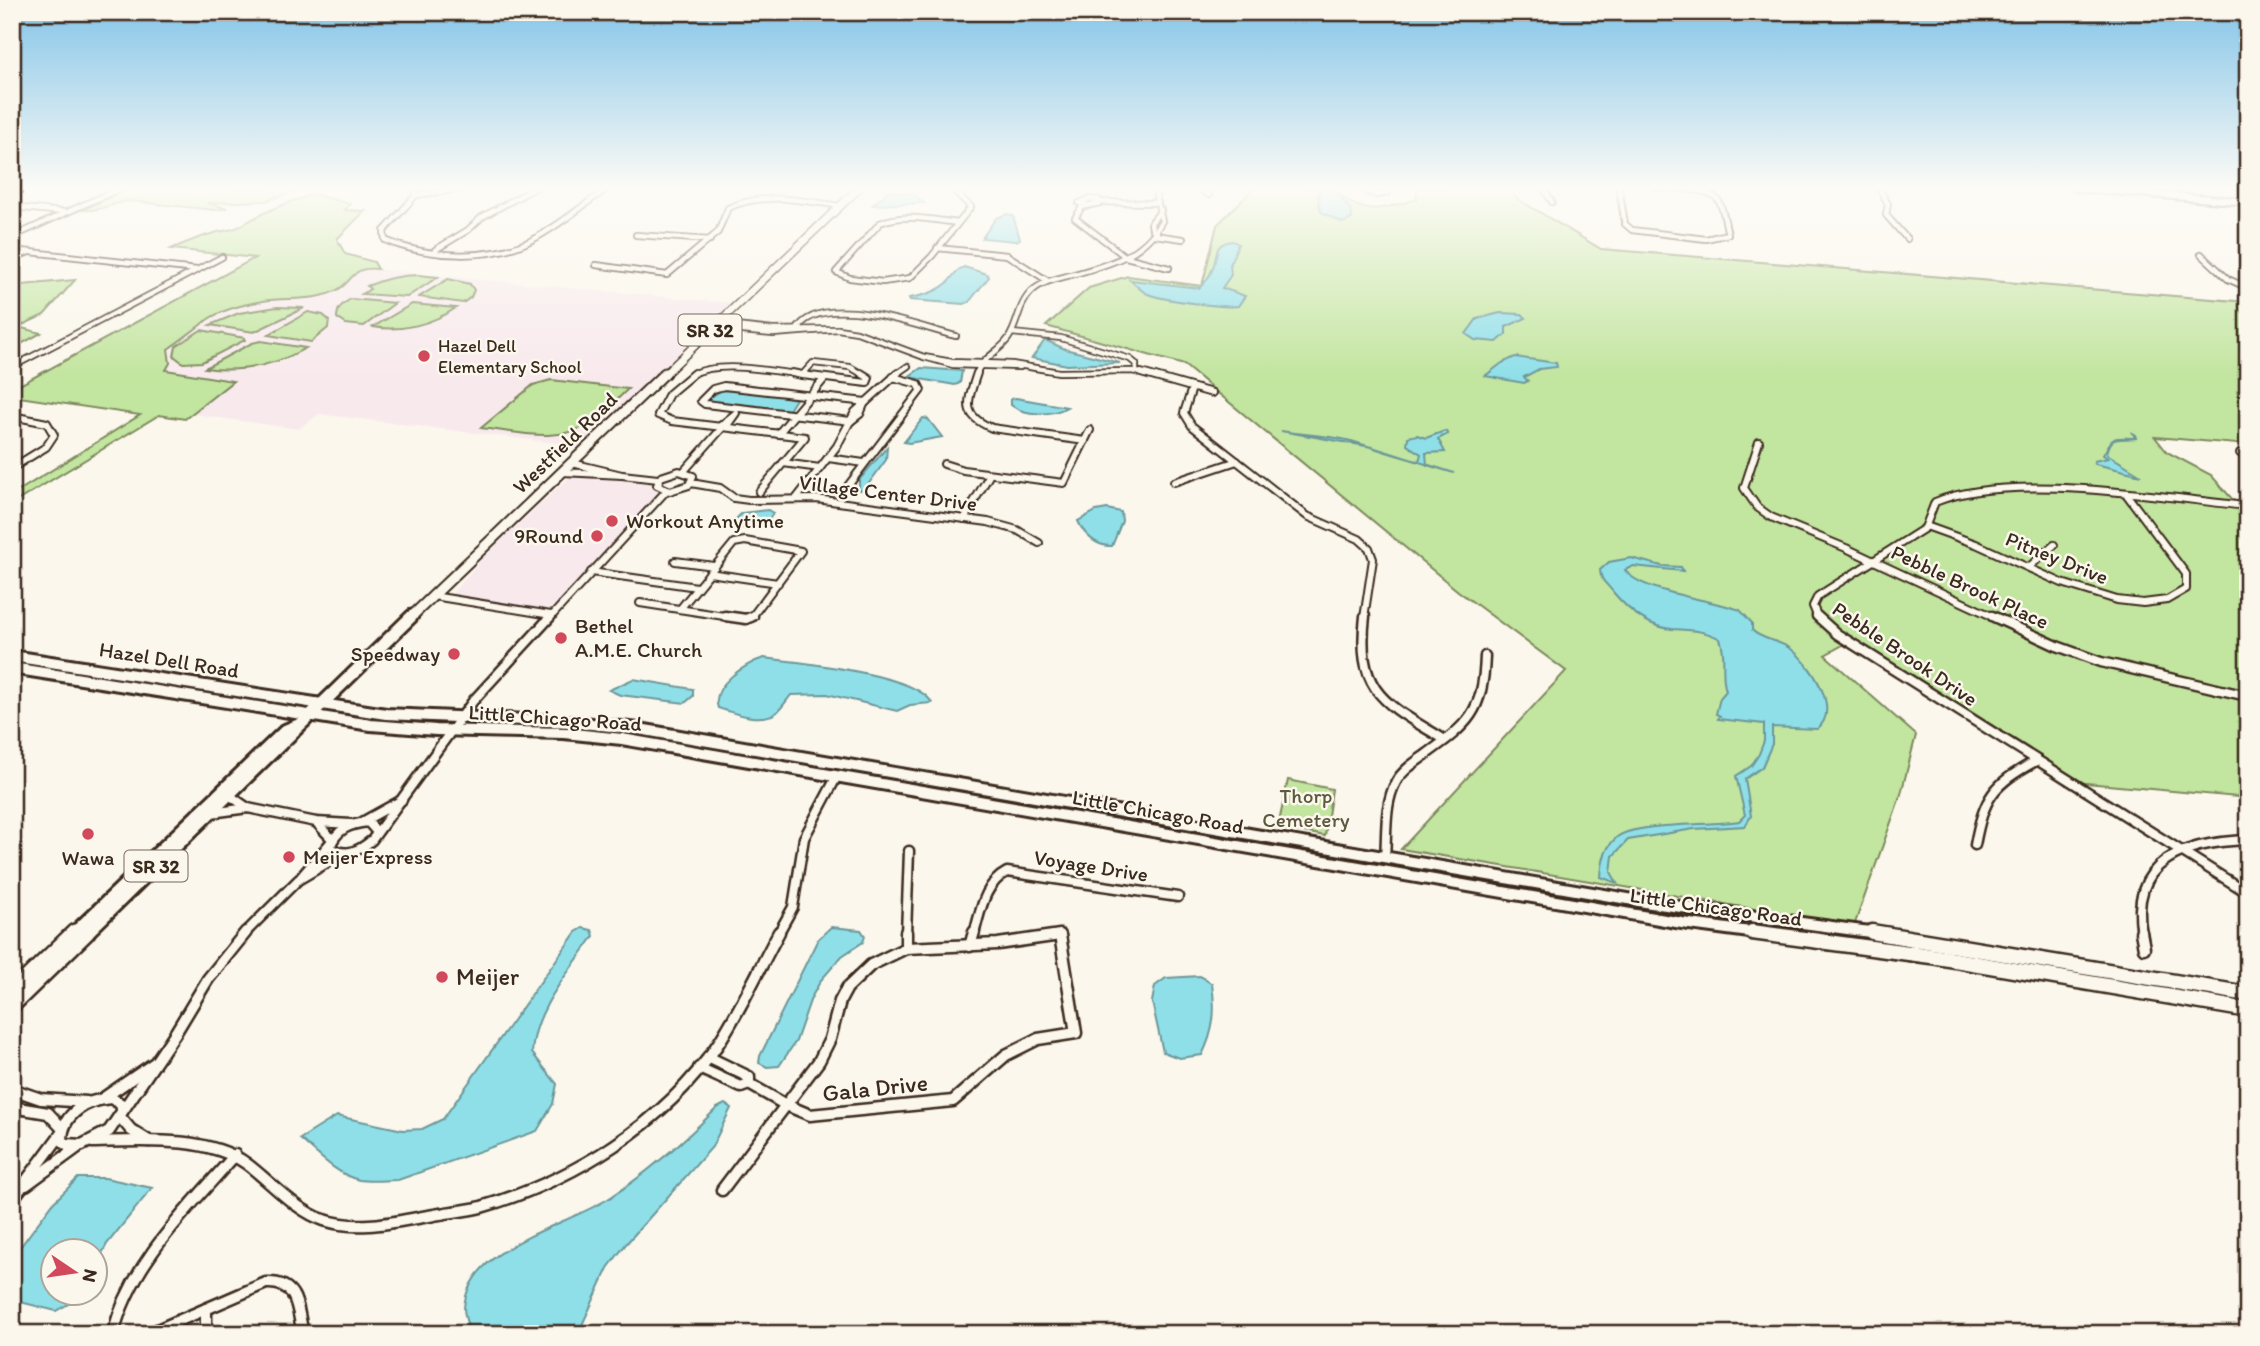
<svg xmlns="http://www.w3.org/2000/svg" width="2260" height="1346" viewBox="0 0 2260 1346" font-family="Itim,sans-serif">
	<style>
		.built { fill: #f8e9ed }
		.green { fill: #c2e59f; stroke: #7e885e; stroke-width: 2 }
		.water { fill: #8fdfe9; stroke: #6d9798; stroke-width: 2 }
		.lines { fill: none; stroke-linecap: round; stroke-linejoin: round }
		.street-far3-casing { stroke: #3b2a1e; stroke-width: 8 }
		.street-far2-casing { stroke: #3b2a1e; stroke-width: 10 }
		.street-far1-casing { stroke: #3b2a1e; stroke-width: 13 }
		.street-casing { stroke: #3b2a1e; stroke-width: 15 }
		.secondary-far2-casing { stroke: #3b2a1e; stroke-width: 10 }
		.secondary-far1-casing { stroke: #3b2a1e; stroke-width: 16 }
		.secondary-casing { stroke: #3b2a1e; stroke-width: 19 }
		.primary-far3-casing { stroke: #3b2a1e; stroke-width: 10 }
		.primary-far2-casing { stroke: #3b2a1e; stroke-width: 13 }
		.primary-far1-casing { stroke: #3b2a1e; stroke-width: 17 }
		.primary-casing { stroke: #3b2a1e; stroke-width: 20 }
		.street-far3 { stroke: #fbf7ec; stroke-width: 4.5 }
		.street-far2 { stroke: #fbf7ec; stroke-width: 6 }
		.street-far1 { stroke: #fbf7ec; stroke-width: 8 }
		.street { stroke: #fbf7ec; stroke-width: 10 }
		.secondary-far2 { stroke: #fbf7ec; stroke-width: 6 }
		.secondary-far1 { stroke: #fbf7ec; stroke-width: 10 }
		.secondary { stroke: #fbf7ec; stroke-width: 14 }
		.primary-far3 { stroke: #fbf7ec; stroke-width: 7 }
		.primary-far2 { stroke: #fbf7ec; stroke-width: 9 }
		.primary-far1 { stroke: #fbf7ec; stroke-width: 11 }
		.primary { stroke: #fbf7ec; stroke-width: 15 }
		.poi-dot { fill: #d1495b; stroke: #fbf7ec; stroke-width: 2.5 }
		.labels { text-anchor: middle; stroke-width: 5; stroke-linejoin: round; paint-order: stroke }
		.far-poi-label { font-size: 18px; fill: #3b2a1e; stroke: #fbf7ec; text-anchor: start }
		.shield { fill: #fbf7ec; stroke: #75685c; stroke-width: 2 }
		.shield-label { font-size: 19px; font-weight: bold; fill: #3b2a1e }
		.street-label { font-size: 21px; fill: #3b2a1e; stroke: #fbf7ec }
		.poi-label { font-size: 21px; fill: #3b2a1e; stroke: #fbf7ec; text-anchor: start }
		.park-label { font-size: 21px; fill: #5d593e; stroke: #fbf7ec }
		.near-poi-label { font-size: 24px; fill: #3b2a1e; stroke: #fbf7ec; text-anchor: start }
		.near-street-label { font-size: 24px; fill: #3b2a1e; stroke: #fbf7ec }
	</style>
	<rect width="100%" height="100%" fill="#fbf7ec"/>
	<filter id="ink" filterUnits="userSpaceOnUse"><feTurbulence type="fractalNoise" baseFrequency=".0143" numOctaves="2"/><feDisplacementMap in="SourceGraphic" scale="14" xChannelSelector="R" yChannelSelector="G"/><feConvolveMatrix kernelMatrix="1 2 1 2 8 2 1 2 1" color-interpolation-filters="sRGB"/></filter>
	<g filter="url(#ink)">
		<!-- built -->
		<g class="built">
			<polygon points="365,268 483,280 732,303 581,446 319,414 298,429 193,414 232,381 166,370 170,363 167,349 216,316 249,304 338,290 346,280"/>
			<polygon points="571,476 615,476 652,481 660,492 554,607 542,610 451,595 485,555"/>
		</g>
		<!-- green -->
		<g class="green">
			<path d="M131 188H278L298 190 266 201 207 203 227 208 215 210 129 201C112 203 99 212 82 210Z"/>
			<path d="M1254 188H1335C1358 219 1385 208 1417 199L1416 188H1510L1516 198 1601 249 2248 302V445L2155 437 2167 452 2211 475 2248 517V798L2075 782 1852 640 1825 655 1916 735 1901 794 1854 926 1401 849 1566 671 1458 591 1184 365 1046 326 1089 288 1128 276 1202 286 1217 225Z"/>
			<path d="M314 194 350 204 345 210 365 211 337 239 345 254 374 262 378 269C351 266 354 281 337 290 316 302 286 297 263 301 246 304 221 310 207 320 194 330 181 340 168 349L170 363 166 370 233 381 185 419 159 415 12 504V495L140 415 12 396V389L255 258 171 249C187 242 202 236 218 232 225 230 234 230 240 226 263 212 287 202 314 194Z"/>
			<path d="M418 275 438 277 407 297 362 294 370 289 367 286C384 279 400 275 418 275Z"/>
			<polygon points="448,279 470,284 474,290 471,297 463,303 419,297"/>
			<polygon points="75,280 44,315 18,327 41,333 12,349 12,286"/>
			<path d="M351 299 395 303 364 326 346 324 337 318C337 308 342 304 351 299Z"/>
			<path d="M412 304 456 308C432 324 402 332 373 327Z"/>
			<polygon points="277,307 304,308 254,332 210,325 239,313"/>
			<polygon points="308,312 323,315 329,320 328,328 311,342 268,335"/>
			<polygon points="201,330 245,338 245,340 202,362 183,363 174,356 176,346"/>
			<path d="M261 341 306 348C274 366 241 373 205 368L252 343Z"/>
			<path d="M551 380 628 389C616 400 604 414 590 423 558 444 517 432 481 428L533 385Z"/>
			<polygon points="1288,780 1332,789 1325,836 1278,827"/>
		</g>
		<!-- water -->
		<g class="water">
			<polygon points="1320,188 1333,188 1351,210 1352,219 1343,223 1321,212 1318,198"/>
			<polygon points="888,191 912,193 924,203 873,205"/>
			<polygon points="1007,214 1013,216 1020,239 1016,241 982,238 996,218"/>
			<path d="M1233 241 1238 244 1230 265 1231 275 1222 288 1245 296 1238 306C1223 308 1162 300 1148 294 1141 291 1136 285 1130 280L1199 288C1204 284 1210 276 1212 270 1219 255 1212 243 1233 241Z"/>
			<path d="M964 267 987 274 989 277 969 302 964 304 910 300 909 298C922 296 937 292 947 283 954 276 955 270 964 267Z"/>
			<polygon points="1500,313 1522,314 1526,318 1506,327 1506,334 1497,342 1475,340 1466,334 1477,319"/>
			<polygon points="1045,340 1065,349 1120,363 1067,365 1032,358"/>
			<polygon points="1515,357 1556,363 1557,367 1539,369 1524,377 1528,381 1524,383 1485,376 1502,363"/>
			<polygon points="921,368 962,371 960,383 955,385 908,377"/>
			<polygon points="722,390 759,391 796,399 789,410 711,402 708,399"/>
			<path d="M1016 398 1067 407C1052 416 1025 416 1011 405V399Z"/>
			<polygon points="923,418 928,419 942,437 909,443 904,442"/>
			<path d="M1281 431C1304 435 1328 435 1351 441 1374 447 1396 457 1419 461L1421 454 1407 445 1408 437 1417 435 1426 438 1445 431 1448 434 1438 439 1445 452 1426 453 1427 465 1454 473 1372 447Z"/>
			<path d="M2131 432 2136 435 2137 438C2119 441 2111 433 2107 454L2141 475 2095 464 2094 461 2108 458 2103 455C2113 438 2109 437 2133 438L2135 436Z"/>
			<polygon points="887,447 886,460 864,490 859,490 859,480"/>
			<path d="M1107 509 1121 512 1122 521 1112 546C1097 547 1084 535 1078 521L1096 511Z"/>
			<polygon points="768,510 773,513 765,526 742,528 731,524 742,513"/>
			<path d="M1631 558 1662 566 1681 567 1683 571 1633 566 1625 570C1639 592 1714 600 1740 610L1752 623V630C1761 640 1779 640 1791 649 1810 663 1842 709 1817 729L1772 727V744L1762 767 1745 779 1751 816 1745 826 1694 829 1628 840 1613 856 1611 872 1617 883 1601 877C1602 862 1604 849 1616 838 1633 822 1713 826 1739 821L1745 815 1736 776 1751 766 1759 754 1764 741V724L1718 719 1720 716 1716 714 1720 698 1726 691C1720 674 1727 656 1720 639 1705 630 1689 630 1672 629 1648 627 1628 610 1613 592 1607 584 1600 580 1600 570L1609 562Z"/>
			<path d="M764 658C797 662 918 674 932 703L910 705 897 711 827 694 791 695C787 700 781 709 776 713 760 723 733 713 718 708 710 686 746 663 764 658Z"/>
			<polygon points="633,679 693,689 693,696 685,703 620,695 609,690"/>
			<polygon points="831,927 861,930 865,936 863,942 842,956 821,980 811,998 796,1041 779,1066 767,1067 759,1063 760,1056 818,939"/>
			<path d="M583 928 592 930 594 936C570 971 534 1009 532 1053L557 1084 553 1104 537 1131 398 1180C386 1180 371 1182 359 1180 337 1175 317 1153 300 1139L337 1116 403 1130 422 1129 443 1119 576 932Z"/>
			<path d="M1200 976 1212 984C1216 1011 1214 1031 1202 1055L1179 1058 1163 1052 1152 1002 1155 986 1166 978Z"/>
			<path d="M725 1104 731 1108 712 1147 626 1244 608 1268 578 1334H470C468 1326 464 1316 464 1308 468 1245 566 1227 611 1197 650 1171 684 1141 717 1108Z"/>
			<polygon points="78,1178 105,1178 152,1188 107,1244 95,1267 94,1252 52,1252 52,1294 78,1294 70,1303 56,1311 12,1300 12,1258 53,1203"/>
		</g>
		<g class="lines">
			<defs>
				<g id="street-far3">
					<path d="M415 188 416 195 384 231 385 240C427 258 491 261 532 240 559 226 583 205 608 188"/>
					<path d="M951 188 971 207 932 256 910 278 883 282 850 278 836 272 880 223C903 213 933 220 958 223"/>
					<polyline points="1199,188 1209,195"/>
					<polyline points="1367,188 1368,192 1377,195 1387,193 1387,188"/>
					<polyline points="1543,188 1552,202"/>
					<path d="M1619 188 1625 224 1632 230 1706 239 1728 234C1725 225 1724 208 1718 200 1709 187 1670 189 1656 188"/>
					<polyline points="1879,188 1888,204 1886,215 1907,239"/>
					<polyline points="416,195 466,188"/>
					<polyline points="1158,203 1104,202 1082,207 1075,218 1126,257 1169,268"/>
					<polyline points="1086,205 1079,203 1089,199 1099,200"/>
					<polyline points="12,207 64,212"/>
					<polyline points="1157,232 1152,229 1151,223 1161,210"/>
					<polyline points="636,235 710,240"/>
					<polyline points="1155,235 1183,239"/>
					<polyline points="12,237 121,188"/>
					<polyline points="937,248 1007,255 1048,281"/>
					<polyline points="12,250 197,270"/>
					<polyline points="435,250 468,230 482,217 535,188"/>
					<polyline points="2201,254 2228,279 2248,288"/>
					<polyline points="12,259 29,252"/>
					<path d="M596 265 667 275 718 232 728 208C765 191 803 201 841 206"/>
					<polyline points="2244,297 2248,300"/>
					<polyline points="712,328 773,334 838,329 773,330 716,324"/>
					<polyline points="838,329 857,332 924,357"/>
					<path d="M796 331C819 288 921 328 956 336"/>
					<polyline points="1012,333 1061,338 1130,359 1136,364 1136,371"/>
					<polyline points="12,367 222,257"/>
					<polyline points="1020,367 953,365 924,357 952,362 1012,364 1059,372 1132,371 1147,375"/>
					<path d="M691 375C718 360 772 371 802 375"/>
					<polyline points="802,375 806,375"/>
					<polyline points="802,375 813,363 850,367 864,375"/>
					<polyline points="895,375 908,366"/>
					<path d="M976 375C981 358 998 353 1008 339 1018 325 1018 304 1032 291 1042 282 1055 279 1067 276 1104 266 1143 257 1162 221L1156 196 1160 188"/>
				</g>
				<g id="street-far2">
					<polyline points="694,373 669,394 658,415 672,421 805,437 759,492"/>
					<polyline points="792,373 802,375"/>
					<path d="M977 373C968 401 960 415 992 428L1085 441"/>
					<polyline points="1141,373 1212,393"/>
					<polyline points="802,375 867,383 869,378 861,373"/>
					<polyline points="1192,388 1184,413 1192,426 1307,516 1359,539 1369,548 1373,559 1364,618"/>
					<polyline points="12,416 47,423 54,435 46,447 12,468"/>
					<polyline points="851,421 705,404 701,401 713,389 724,386 866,402"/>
					<polyline points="851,421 860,414 865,402"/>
					<polyline points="719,427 736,413 726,427"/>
					<polyline points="778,434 825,378"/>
					<polyline points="1759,442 1744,488 1757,507 1771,517 1846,548 1996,618"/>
					<polyline points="2240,453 2248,457"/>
					<polyline points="828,458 864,463"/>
					<polyline points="783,463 820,468"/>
					<polyline points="944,464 963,470 1064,483 1090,430"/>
					<polygon points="679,471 693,476 689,485 670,491 657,485 661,477"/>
					<polyline points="684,471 723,427"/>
					<polyline points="562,472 622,475 572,463"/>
					<polyline points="622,475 658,479"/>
					<polyline points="1174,482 1237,461"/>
					<polyline points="691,483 720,488 734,498 749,500 816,499 988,522 1017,530 1039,543"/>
					<polyline points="841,495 921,390 918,384 893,377"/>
					<polyline points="796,499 837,446 855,412 898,373"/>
					<polyline points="964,519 990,474"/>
					<polyline points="1926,526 1976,544 2062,583 2117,600 2143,603 2167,600 2186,589 2186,574 2127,495"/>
					<polyline points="675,561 714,566"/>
					<polyline points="2029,567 2054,545"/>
					<polyline points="591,572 697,587"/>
					<polyline points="709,573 778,583"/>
					<polyline points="433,596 551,615"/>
					<polyline points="640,603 737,618"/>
					<polyline points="680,609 734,543 745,541 801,551 751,618"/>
					<polyline points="550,618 667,490"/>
					<path d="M1818 618 1813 606 1818 596 1925 528 1935 502C2009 471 2165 498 2248 506"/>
				</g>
				<g id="street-far1">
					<polyline points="725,616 746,619 753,616"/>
					<path d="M1365 616C1356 694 1385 703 1445 740"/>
					<polyline points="1817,616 1837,634 2248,893"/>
					<polyline points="1992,616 2057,646 2101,662 2247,696"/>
					<polyline points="229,795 248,808"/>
					<polyline points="211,813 248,808 316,822 351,824"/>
					<polyline points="364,821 402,800"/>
					<polyline points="316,822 332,839"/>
					<path d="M376 831 368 822C349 824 337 829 330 847 345 858 359 851 372 840L473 701 551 616"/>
					<path d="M1975 845C1984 797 1993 784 2036 761"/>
					<path d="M1385 857C1387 833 1384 804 1396 782 1402 771 1414 763 1424 756 1468 724 1483 714 1485 656"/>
					<polyline points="301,877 330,843"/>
					<polyline points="244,934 298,880 342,854"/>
					<polyline points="778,934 793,907 804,838 837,776"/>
					<polyline points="906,934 909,851"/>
					<path d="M974 934C981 910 984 884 1007 872L1178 897"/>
					<path d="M2142 934C2128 859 2187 842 2248 840"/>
				</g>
				<g id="street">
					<polyline points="2141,932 2144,948"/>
					<polygon points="1060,935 1076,1033 1038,1039 1006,1055 953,1101 810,1115 786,1105 819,1061 830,1039 840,1001 847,988 871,965 906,948 998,944"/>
					<polyline points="970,946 974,932"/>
					<polyline points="906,948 906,932"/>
					<polyline points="699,1068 741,1087 749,1084 749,1077 708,1057"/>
					<polyline points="749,1084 786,1105"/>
					<polyline points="12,1089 41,1099 87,1102"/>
					<polyline points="105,1097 153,1064"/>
					<polyline points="12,1107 48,1113 62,1128"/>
					<path d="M122 1109 121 1104 111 1098C87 1100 62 1113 62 1140L66 1144 82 1145 109 1131 176 1032 208 979 246 932"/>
					<polyline points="120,1117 131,1130 149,1141"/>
					<path d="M92 1142C139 1141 207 1135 247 1164 271 1182 296 1211 324 1220 361 1232 397 1221 434 1215 449 1212 466 1211 481 1207 572 1181 665 1124 718 1044 741 1009 759 969 779 932"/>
					<polyline points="26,1185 78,1147"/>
					<polyline points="722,1190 786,1105"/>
					<polyline points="12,1200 61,1134"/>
					<polyline points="206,1309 206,1334"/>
					<path d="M113 1334C131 1262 188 1209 235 1155"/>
					<path d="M148 1334 266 1283C299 1281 297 1309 303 1334"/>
				</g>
				<polyline id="secondary-far2" points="2075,188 2248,202"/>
				<g id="secondary-far1">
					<polyline points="12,656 386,714 573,722 639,729 1651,903 1885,934"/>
					<polyline points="12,668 371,725 436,730 564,733 622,739 1682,923 1765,934"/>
				</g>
				<g id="secondary">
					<polyline points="1752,932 1931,956 2248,1010"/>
					<polyline points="1872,932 2248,994"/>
				</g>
				<polyline id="primary-far3" points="664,375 859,188"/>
				<polyline id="primary-far2" points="410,618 665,373"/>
				<g id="primary-far1">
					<polyline points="73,934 286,730 298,725"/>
					<polyline points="86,934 412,616"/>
				</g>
				<g id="primary">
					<polyline points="12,993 75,932"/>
					<polyline points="12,1005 87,932"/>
				</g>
			</defs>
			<!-- street-far3 casing -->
			<use href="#street-far3" class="street-far3-casing"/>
			<!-- street-far2 casing -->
			<use href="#street-far2" class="street-far2-casing"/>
			<!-- street-far1 casing -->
			<use href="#street-far1" class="street-far1-casing"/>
			<!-- street casing -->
			<use href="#street" class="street-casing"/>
			<!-- secondary-far2 casing -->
			<use href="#secondary-far2" class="secondary-far2-casing"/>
			<!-- secondary-far1 casing -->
			<use href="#secondary-far1" class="secondary-far1-casing"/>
			<!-- secondary casing -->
			<use href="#secondary" class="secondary-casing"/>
			<!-- primary-far3 casing -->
			<use href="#primary-far3" class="primary-far3-casing"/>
			<!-- primary-far2 casing -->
			<use href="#primary-far2" class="primary-far2-casing"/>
			<!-- primary-far1 casing -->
			<use href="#primary-far1" class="primary-far1-casing"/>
			<!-- primary casing -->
			<use href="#primary" class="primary-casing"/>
			<!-- street-far3 -->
			<use href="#street-far3" class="street-far3"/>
			<!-- street-far2 -->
			<use href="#street-far2" class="street-far2"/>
			<!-- street-far1 -->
			<use href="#street-far1" class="street-far1"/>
			<!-- street -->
			<use href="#street" class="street"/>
			<!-- secondary-far2 -->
			<use href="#secondary-far2" class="secondary-far2"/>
			<!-- secondary-far1 -->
			<use href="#secondary-far1" class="secondary-far1"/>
			<!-- secondary -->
			<use href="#secondary" class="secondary"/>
			<!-- primary-far3 -->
			<use href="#primary-far3" class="primary-far3"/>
			<!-- primary-far2 -->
			<use href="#primary-far2" class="primary-far2"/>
			<!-- primary-far1 -->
			<use href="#primary-far1" class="primary-far1"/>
			<!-- primary -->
			<use href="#primary" class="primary"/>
		</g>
	</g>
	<!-- sky -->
	<linearGradient id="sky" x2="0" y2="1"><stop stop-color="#84c5e8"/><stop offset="0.5" stop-color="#fdfbf6"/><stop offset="1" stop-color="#fdfbf6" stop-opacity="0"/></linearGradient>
	<rect width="2260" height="377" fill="url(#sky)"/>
	<!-- markers -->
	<g class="poi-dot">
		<circle cx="424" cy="356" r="7"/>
		<circle cx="612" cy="521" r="7"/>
		<circle cx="597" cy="536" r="7"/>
		<circle cx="561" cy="638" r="7"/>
		<circle cx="454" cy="654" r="7"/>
		<circle cx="88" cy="834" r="7"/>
		<circle cx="289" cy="857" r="7"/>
		<circle cx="442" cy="977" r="7"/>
	</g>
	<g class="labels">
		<!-- far-poi labels -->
		<g class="far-poi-label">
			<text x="438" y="352">Hazel Dell<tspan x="438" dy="21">Elementary School</tspan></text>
		</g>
		<!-- shield labels -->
		<g class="shield">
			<rect x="678.5" y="314.5" width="63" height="31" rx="5"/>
			<rect x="124.5" y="850.5" width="63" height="31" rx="5"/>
		</g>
		<g class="shield-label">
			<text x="710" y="337">SR 32</text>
			<text x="156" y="873">SR 32</text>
		</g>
		<!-- street labels -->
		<g class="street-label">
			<text transform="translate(565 443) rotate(-44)" y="7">Westfield Road</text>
			<text transform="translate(888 493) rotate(7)" y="7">Village Center Drive</text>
			<text transform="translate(2057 558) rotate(22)" y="7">Pitney Drive</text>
			<text transform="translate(1970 587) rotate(25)" y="7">Pebble Brook Place</text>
			<text transform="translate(1905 654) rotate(34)" y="7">Pebble Brook Drive</text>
			<text transform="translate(169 660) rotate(9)" y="7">Hazel Dell Road</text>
			<text transform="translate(555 718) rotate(4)" y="7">Little Chicago Road</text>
			<text transform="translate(1158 812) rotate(10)" y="7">Little Chicago Road</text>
			<text transform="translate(1091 866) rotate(9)" y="7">Voyage Drive</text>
			<text transform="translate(1716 907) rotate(8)" y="7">Little Chicago Road</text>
		</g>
		<!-- poi labels -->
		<g class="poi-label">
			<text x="626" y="528">Workout Anytime</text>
			<text x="583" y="543" text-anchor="end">9Round</text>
			<text x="575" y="633">Bethel<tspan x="575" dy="24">A.M.E. Church</tspan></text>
			<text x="440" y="661" text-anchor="end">Speedway</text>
			<text x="303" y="864">Meijer Express</text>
			<text x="88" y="865" text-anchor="middle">Wawa</text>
		</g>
		<!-- park labels -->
		<g class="park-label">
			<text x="1306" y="803">Thorp<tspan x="1306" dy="24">Cemetery</tspan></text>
		</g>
		<!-- near-poi labels -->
		<g class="near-poi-label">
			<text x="456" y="985">Meijer</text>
		</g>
		<!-- near-street labels -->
		<g class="near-street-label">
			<text transform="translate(875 1088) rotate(-6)" y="8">Gala Drive</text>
		</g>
	</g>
	<!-- margin -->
	<rect width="2260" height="1346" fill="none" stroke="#fbf7ec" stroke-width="42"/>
	<rect x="21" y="21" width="2218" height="1304" fill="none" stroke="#3b2a1e" stroke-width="2.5" filter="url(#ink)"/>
	<!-- north arrow -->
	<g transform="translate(74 1272) rotate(103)"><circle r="33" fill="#fbf7ec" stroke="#aea59a" stroke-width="2"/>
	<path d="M0-5L12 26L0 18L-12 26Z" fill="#d1495b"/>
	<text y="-10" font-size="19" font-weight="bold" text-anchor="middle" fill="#3b2a1e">N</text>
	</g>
</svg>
